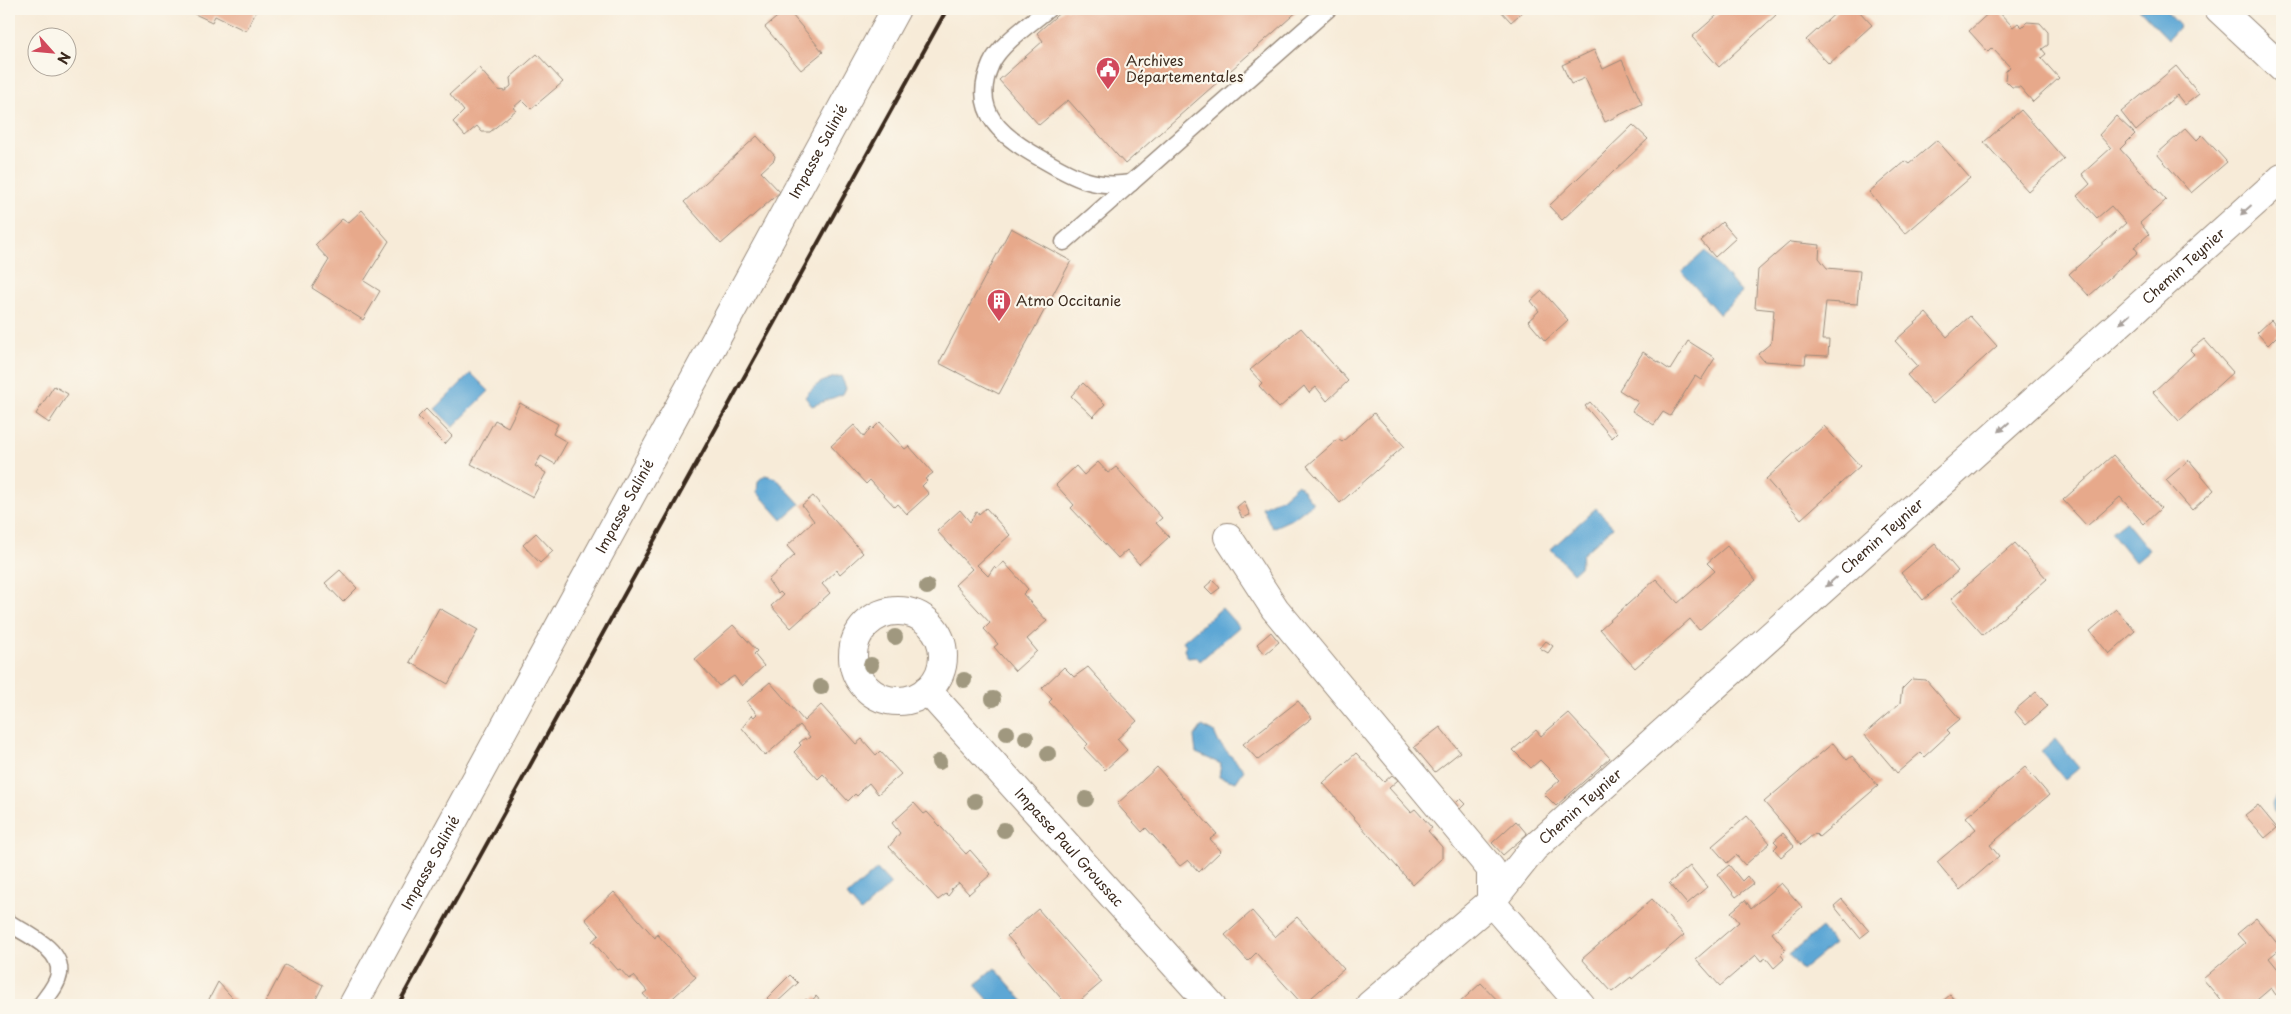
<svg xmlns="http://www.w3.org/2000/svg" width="2291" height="1014" viewBox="0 0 2291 1014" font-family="'Playpen Sans',sans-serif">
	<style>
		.water { fill: #5da7d5; stroke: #4c687a }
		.building { fill: #e7a98b }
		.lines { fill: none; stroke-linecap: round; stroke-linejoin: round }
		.lane-casing { stroke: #998a7b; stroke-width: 19 }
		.street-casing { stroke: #998a7b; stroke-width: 30 }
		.lane { stroke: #fff; stroke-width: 16 }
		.street { stroke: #fff; stroke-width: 28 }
		.rail { stroke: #3b2a1e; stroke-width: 4 }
		.tree { fill: #a0987f }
		.oneway { fill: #a79f9a }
		.labels { text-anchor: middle; stroke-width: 4.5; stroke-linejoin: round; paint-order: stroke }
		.poi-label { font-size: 14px; fill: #3b2a1e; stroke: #fbf7ec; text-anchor: start }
		.street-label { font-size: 14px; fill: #3b2a1e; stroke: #fbf7ec }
	</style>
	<rect width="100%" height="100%" fill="#fbf7ec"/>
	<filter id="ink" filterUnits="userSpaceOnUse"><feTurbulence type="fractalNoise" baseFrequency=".02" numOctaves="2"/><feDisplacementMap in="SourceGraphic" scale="10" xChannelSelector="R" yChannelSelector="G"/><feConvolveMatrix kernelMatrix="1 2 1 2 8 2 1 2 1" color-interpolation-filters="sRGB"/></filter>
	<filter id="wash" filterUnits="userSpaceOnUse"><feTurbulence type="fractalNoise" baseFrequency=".0096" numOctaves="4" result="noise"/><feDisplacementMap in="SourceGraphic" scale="20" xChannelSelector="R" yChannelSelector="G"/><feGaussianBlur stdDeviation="1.12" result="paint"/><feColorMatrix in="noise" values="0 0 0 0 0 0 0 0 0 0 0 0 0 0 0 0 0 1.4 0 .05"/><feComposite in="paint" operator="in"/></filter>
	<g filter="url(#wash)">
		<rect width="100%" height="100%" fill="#f7ebd8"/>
		<!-- water -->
		<g class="water">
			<polygon points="2139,9 2164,9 2180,26 2168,39"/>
			<polygon points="1705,251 1742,293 1719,314 1682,272"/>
			<polygon points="471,373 489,391 453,427 435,409"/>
			<path d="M841 376 846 388 843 394 812 406 805 397C815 384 824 379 841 376Z"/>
			<polygon points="765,475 776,478 800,504 782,520 757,492 758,481"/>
			<polygon points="1298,484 1313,503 1294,518 1272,528 1262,507 1282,498"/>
			<polygon points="1596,508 1613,527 1582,555 1580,567 1573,573 1551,549"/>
			<polygon points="2125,521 2149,550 2135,562 2111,532"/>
			<polygon points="1222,608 1239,627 1200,661 1197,657 1188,658 1184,650 1186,645 1183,641"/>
			<polygon points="1202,726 1214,732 1219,743 1244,770 1236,782 1219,777 1221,764 1196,753 1194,737"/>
			<polygon points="2055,739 2079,768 2065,780 2041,751"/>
			<path d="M2282 792V816L2274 812C2269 802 2275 798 2282 792Z"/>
			<polygon points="877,869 891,884 861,912 847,896"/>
			<polygon points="1821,928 1834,944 1802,970 1789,955"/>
			<polygon points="995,968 1025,1003 1023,1005 993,1005 975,985"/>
		</g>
		<g id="blocks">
			<!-- building -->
			<g class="building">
				<polygon points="184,9 257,9 246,31 215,16 212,22"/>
				<polygon points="787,9 823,52 801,70 765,27"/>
				<polygon points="1064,9 1300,9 1125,164 1068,100 1039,125 999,80 1043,41 1037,33"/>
				<polygon points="1499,9 1526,9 1511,22"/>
				<polygon points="1724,9 1770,9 1776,15 1719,67 1692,37"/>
				<polygon points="1840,9 1857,9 1872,25 1829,64 1806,40"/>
				<polygon points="1993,9 1996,9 2013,27 2018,23 2022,27 2027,22 2040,23 2048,32 2048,45 2042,49 2046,54 2041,58 2059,78 2033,102 2020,87 2012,87 2005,80 2006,71 2010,67 1992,48 1988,52 1969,31"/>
				<polygon points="1594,50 1603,69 1622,60 1642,104 1605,122 1585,78 1571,84 1562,65"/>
				<polygon points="537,54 563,82 531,109 522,100 513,108 516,110 490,132 482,132 477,126 465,136 453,122 464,111 450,94 479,68 498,90 505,91 511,86 510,78"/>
				<polygon points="2176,66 2199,94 2185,105 2177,95 2136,131 2121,112"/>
				<polygon points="2021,110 2064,159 2028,191 1984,142"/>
				<polygon points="2116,116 2135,134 2120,149 2166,200 2140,223 2149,234 2134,247 2138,252 2089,296 2069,274 2126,223 2111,206 2097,218 2077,196 2090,184 2082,174 2111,148 2099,135"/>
				<polygon points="1633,125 1648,139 1562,220 1549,206"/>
				<polygon points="2186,128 2197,140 2202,135 2227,162 2191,193 2157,154"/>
				<polygon points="757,136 775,156 774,160 761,172 780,192 721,244 684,202"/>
				<polygon points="1937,140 1970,178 1905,234 1869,192 1905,161 1909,164"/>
				<polygon points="362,210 389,241 364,281 380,291 363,320 312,288 329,260 315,245 342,219 348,223"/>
				<polygon points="1722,222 1736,238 1715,257 1701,241"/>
				<polygon points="1011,228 1071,261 999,394 939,363"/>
				<polygon points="1790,242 1820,245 1819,258 1827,268 1860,271 1857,304 1826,302 1822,340 1829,340 1828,356 1806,355 1805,364 1764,361 1758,354 1771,343 1774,310 1755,308 1758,270"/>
				<polygon points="1542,291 1568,320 1545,341 1528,321 1539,311 1531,301"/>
				<polygon points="1926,313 1947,337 1970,316 1997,346 1933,404 1907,375 1918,366 1895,341"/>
				<polygon points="2271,320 2281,332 2268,345 2257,333"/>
				<polygon points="1301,328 1348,381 1327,401 1316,387 1309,393 1304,386 1279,408 1259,386 1262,383 1250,370"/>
				<polygon points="2204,339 2233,372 2179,421 2153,392 2194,354 2190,350"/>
				<polygon points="1688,341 1715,358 1701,380 1695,376 1670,416 1663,412 1654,425 1632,411 1638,402 1619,390 1643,352 1670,370"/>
				<polygon points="1083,383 1105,404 1093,417 1071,396"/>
				<polygon points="54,386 68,394 49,423 36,414"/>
				<polygon points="1590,402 1617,433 1612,438 1585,406"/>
				<polygon points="520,403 558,424 553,434 567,442 555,464 541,456 535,466 546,473 533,497 471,464 495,420 508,427"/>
				<polygon points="426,409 452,436 445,444 418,417"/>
				<polygon points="1374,413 1404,446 1340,503 1307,466 1338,439 1342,442"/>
				<polygon points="880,422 905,449 909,446 933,473 925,479 927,481 922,486 929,494 907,514 898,504 895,507 870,480 866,484 831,446 854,425 864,437 871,427 873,429"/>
				<polygon points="1824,426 1860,466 1801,519 1766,479"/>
				<polygon points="2113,455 2161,508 2144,524 2120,497 2087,526 2063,500"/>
				<polygon points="2189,460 2214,490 2192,510 2166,480"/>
				<polygon points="1098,462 1108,473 1116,467 1162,518 1156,523 1169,537 1139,564 1127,550 1118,558 1071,508 1074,505 1056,485 1076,466 1084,475"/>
				<polygon points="813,496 863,553 840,574 837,570 822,584 830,593 791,628 771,606 783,595 780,592 778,594 768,580 795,555 787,546 814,521 802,505"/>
				<polygon points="1244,501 1250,515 1242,518 1237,507"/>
				<polygon points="986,508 1010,535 977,565 988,576 994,567 996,569 1004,562 1028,589 1023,594 1047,621 1027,639 1037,651 1015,671 994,647 998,644 984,629 990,623 955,585 972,569 937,531 960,510 970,522 976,512 979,514"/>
				<polygon points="536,533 553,551 540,563 523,545"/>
				<polygon points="2015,543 2047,579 1983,635 1951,599"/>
				<polygon points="1935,544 1958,571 1923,600 1901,573"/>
				<polygon points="1727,546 1756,580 1699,630 1690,619 1635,668 1600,629 1656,579 1678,603 1715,571 1707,563"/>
				<polygon points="340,570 357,588 343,602 325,583"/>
				<polygon points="1213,580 1220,588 1212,594 1205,587"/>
				<polygon points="439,608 478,630 448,684 410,662"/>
				<polygon points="2116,609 2135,631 2109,654 2090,631"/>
				<polygon points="733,625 757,651 754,654 764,666 742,686 734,676 719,686 695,659"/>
				<polygon points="1271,632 1279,642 1265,654 1257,644"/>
				<polygon points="1546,641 1553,646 1548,653 1540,648"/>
				<polygon points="1064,667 1074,677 1088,667 1137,721 1117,739 1127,750 1105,770 1084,748 1088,744 1049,702 1052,699 1042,688"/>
				<polygon points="1912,679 1926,680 1960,719 1947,730 1950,733 1924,757 1920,753 1897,773 1864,734 1900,703 1902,689"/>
				<polygon points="770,682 804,721 821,705 856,744 862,739 876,755 880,751 901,774 878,794 869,783 861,790 862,791 857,796 855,794 848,801 823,774 818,779 794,752 801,745 799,743 805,738 806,740 810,737 800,725 765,756 742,728 752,715 754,717 757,714 747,702"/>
				<polygon points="2036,692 2048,706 2026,725 2014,711"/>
				<polygon points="1298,701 1312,718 1258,760 1243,744"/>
				<polygon points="1568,713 1610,758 1556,806 1544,794 1560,780 1540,760 1531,768 1513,750 1536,730 1541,736"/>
				<polygon points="1440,727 1460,752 1435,772 1414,747"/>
				<polygon points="1833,743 1847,760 1852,756 1878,786 1819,837 1815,833 1801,845 1764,802"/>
				<polygon points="1356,753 1384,782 1392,775 1398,780 1389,788 1411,812 1415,809 1432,828 1428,831 1442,847 1442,858 1413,885 1323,783"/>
				<polygon points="1157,767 1217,834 1210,839 1221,851 1199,872 1188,860 1180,866 1146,828 1142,832 1117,804"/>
				<polygon points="2025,767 2049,795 1990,845 1999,856 1960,890 1937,862 1976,829 1966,817"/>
				<polygon points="1460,799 1465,804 1460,809 1455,804"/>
				<polygon points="914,803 924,814 927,812 966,854 970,850 991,874 969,894 959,883 951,889 952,891 948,896 946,894 938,900 889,847 900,833 892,823"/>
				<polygon points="2258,805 2277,828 2265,838 2245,815"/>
				<polygon points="1747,816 1770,843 1745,865 1736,855 1727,863 1712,846"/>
				<polygon points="1516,821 1527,834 1503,855 1492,843"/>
				<polygon points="1783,833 1794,846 1781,857 1774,849 1778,845 1774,841"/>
				<polygon points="1729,865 1742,881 1747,876 1753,884 1736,897 1718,874"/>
				<polygon points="1690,866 1707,887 1687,904 1669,883"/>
				<polygon points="1781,883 1802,907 1772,933 1786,950 1781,955 1784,959 1774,968 1766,958 1761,961 1756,955 1720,986 1696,959 1739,922 1731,912 1745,900 1751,908"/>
				<polygon points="614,892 655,938 657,934 696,977 665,1005 653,1005 643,994 647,991 634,976 629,979 620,969 618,970 592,941 599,935 585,919"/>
				<polygon points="1652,899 1684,935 1632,979 1631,977 1612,992 1582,959"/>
				<polygon points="1842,899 1869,931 1860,938 1834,906"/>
				<polygon points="1038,909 1102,982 1075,1005 1067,1005 1007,936"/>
				<polygon points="1252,911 1275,937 1297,917 1344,969 1303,1005 1256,953 1248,961 1225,935"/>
				<polygon points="2256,918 2281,948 2269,958 2282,974 2282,989 2276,995 2271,988 2251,1005 2225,1005 2203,979 2245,943 2237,934"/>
				<polygon points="285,965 323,985 313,1005 264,1005"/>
				<polygon points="790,975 798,983 774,1005 767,998"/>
				<polygon points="218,982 239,1005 206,1005"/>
				<polygon points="1481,983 1502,1005 1457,1005"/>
				<polygon points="1950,995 1959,1005 1938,1005"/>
				<polygon points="816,996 823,1004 821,1005 801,1005 806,999 810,1003"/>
			</g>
		</g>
	</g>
	<g filter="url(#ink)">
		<use href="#blocks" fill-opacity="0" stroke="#998a7b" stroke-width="1"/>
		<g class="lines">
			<defs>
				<g id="lane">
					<path d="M1048 9C1030 24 1000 44 991 64 969 113 1004 138 1042 159 1073 177 1094 189 1131 183"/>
					<polyline points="1064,242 1328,9"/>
					<path d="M9 923C26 934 63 949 59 974 57 986 47 996 41 1005"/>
				</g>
				<g id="street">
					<polyline points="2219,9 2282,68"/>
					<polyline points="1228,537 1275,609 1491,869 1491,902"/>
					<circle cx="898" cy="656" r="45"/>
					<path id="s1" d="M927 690 1211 1005"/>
					<polyline points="1491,902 1581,1005"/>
					<path id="s2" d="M353 1005 896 9"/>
					<path id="s3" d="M1370 1005 1491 902 1534 848 2282 178"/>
				</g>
			</defs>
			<!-- lane casing -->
			<use href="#lane" class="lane-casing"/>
			<!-- street casing -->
			<use href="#street" class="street-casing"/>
			<!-- lane -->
			<use href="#lane" class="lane"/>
			<!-- street -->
			<use href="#street" class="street"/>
			<!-- rail -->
			<polyline class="rail" points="398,1005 947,9"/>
		</g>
		<!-- trees -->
		<g class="tree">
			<circle cx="927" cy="587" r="8"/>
			<circle cx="895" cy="637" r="8"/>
			<circle cx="871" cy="665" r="8"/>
			<circle cx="964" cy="680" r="8"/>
			<circle cx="821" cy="687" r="8"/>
			<circle cx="993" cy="699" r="8"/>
			<circle cx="1007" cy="733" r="8"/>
			<circle cx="1026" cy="738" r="8"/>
			<circle cx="1048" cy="754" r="8"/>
			<circle cx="939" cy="762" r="8"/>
			<circle cx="1086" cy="799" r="8"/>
			<circle cx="975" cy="801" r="8"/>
			<circle cx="1004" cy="830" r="8"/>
		</g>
		<!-- one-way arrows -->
		<defs><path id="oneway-solid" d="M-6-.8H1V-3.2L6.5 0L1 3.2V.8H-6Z" transform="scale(1.25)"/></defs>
		<g class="oneway">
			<use href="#oneway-solid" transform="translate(2246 210) rotate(138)"/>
			<use href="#oneway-solid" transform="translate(2125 319) rotate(138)"/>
			<use href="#oneway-solid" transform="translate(2004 427) rotate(138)"/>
			<use href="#oneway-solid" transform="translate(1831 582) rotate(138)"/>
		</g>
	</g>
	<!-- icons -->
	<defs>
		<symbol id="civic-pin" viewBox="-11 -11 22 30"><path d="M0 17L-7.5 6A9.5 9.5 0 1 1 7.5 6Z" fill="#d1495b" stroke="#fbf7ec"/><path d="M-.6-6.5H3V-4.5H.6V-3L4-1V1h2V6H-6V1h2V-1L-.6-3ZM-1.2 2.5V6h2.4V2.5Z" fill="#fff"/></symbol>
		<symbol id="building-pin" viewBox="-11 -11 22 30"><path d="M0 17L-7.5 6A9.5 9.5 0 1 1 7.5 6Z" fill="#d1495b" stroke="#fbf7ec"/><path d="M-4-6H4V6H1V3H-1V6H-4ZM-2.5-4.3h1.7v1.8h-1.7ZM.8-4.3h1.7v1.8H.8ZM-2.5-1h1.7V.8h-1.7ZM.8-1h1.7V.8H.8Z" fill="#fff"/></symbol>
	</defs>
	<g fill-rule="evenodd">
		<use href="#civic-pin" x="1094" y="55" width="28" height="38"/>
		<use href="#building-pin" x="985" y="287" width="28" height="38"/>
	</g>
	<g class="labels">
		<!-- poi labels -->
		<g class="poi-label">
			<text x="1126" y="66">Archives<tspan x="1126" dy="16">Départementales</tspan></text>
			<text x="1016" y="306">Atmo Occitanie</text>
		</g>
		<!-- street labels -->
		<g class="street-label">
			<text dy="5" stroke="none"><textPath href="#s2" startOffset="972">Impasse Salinié</textPath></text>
			<text dy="5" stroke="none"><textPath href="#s3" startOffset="1100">Chemin Teynier</textPath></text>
			<text dy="5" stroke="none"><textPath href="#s2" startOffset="568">Impasse Salinié</textPath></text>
			<text dy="5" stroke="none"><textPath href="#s3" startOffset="695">Chemin Teynier</textPath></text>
			<text dy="5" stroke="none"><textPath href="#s3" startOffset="290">Chemin Teynier</textPath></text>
			<text dy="5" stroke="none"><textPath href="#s1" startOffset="212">Impasse Paul Groussac</textPath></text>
			<text dy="5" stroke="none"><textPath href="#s2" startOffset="162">Impasse Salinié</textPath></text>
		</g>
	</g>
	<!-- margin -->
	<rect width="2291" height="1014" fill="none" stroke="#fbf7ec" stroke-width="30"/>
	<!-- north arrow -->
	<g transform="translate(52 52) rotate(117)"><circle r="24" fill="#fbf7ec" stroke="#aea59a"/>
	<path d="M0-4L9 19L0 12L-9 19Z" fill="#d1495b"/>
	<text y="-8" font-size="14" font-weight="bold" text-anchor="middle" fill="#3b2a1e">N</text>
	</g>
</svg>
